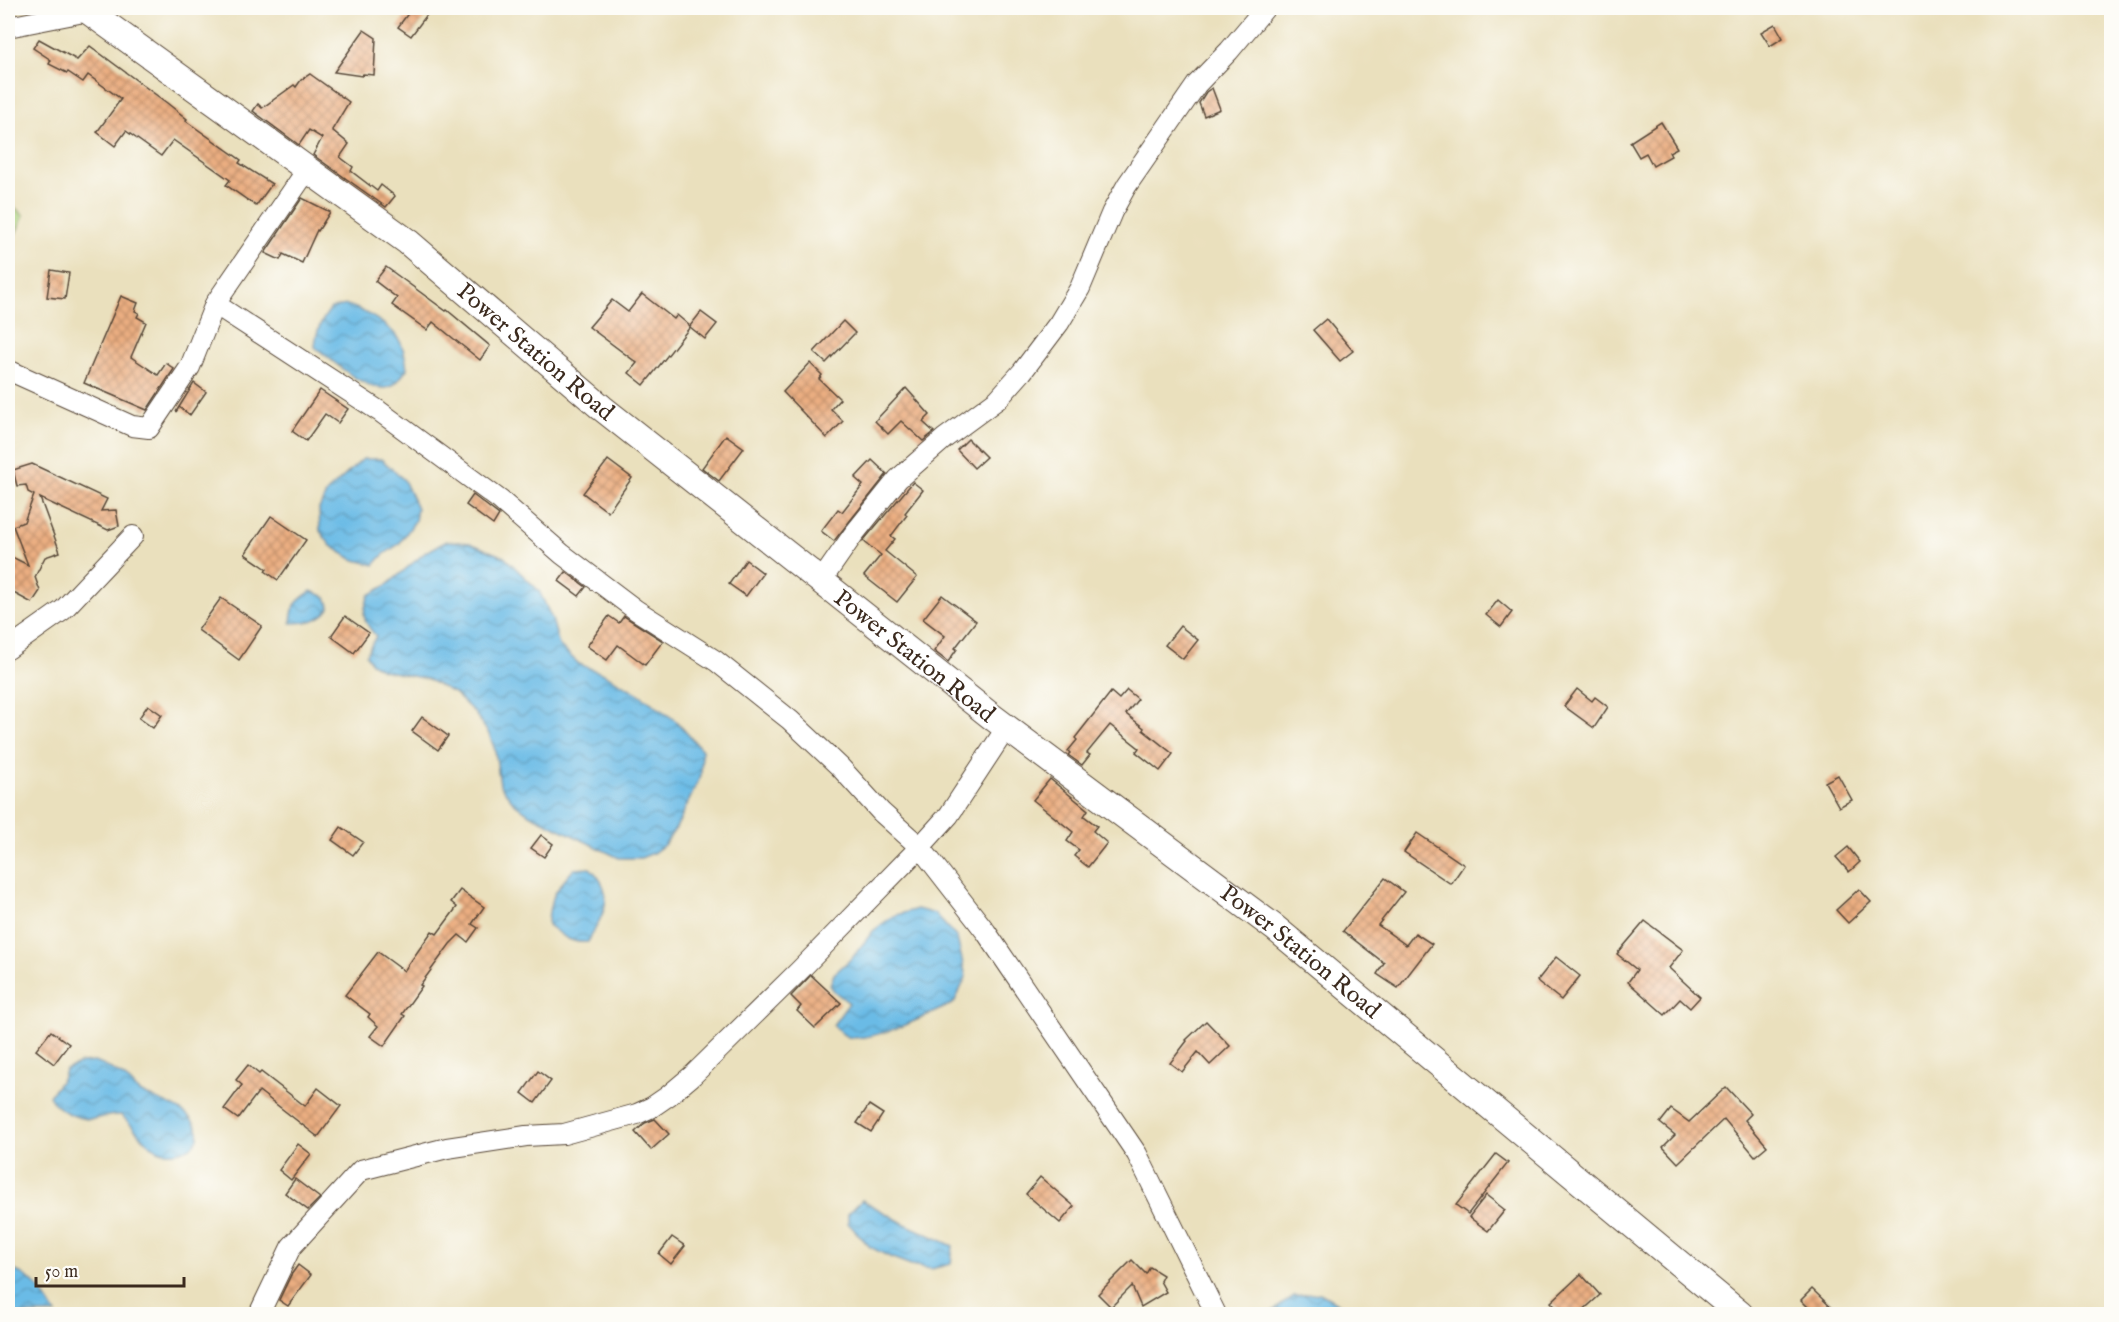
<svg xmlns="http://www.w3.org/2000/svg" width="2119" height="1322" viewBox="0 0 2119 1322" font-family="'IM FELL English',serif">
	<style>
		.park { fill: url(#park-dots); stroke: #727d4c; stroke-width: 1.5 }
		.water { fill: url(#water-waves); stroke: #537282; stroke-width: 1.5 }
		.building { fill: url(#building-cross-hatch) }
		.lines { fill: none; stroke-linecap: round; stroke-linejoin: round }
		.minor-casing { stroke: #554536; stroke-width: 22 }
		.major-casing { stroke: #554536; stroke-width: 28 }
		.minor { stroke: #fff; stroke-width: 20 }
		.major { stroke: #fff; stroke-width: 26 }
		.labels { text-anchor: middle; stroke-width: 4.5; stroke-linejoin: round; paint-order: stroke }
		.street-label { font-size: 24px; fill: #3b2a1e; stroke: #fdfcf7 }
	</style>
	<defs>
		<pattern id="park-dots" width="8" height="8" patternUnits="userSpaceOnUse" patternTransform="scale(1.5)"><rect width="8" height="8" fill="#a9d07a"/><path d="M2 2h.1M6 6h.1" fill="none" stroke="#92b369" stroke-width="1.8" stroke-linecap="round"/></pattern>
		<pattern id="water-waves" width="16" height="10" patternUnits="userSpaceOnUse" patternTransform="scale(1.5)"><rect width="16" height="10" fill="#6bbbe6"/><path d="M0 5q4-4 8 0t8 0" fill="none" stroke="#5998ba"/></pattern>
		<pattern id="building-cross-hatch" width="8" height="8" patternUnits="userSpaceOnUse" patternTransform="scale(1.5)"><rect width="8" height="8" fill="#ebae81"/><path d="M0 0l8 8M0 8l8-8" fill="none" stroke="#c08e69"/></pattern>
	</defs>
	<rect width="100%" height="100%" fill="#fdfcf7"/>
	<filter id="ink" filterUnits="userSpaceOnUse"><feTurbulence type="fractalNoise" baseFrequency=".0167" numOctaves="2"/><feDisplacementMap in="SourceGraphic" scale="12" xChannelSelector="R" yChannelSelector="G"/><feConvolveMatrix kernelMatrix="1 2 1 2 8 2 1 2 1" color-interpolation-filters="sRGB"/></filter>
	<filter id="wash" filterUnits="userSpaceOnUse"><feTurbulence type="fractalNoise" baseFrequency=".008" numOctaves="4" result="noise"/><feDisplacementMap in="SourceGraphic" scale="24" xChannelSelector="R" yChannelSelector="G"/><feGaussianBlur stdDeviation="1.35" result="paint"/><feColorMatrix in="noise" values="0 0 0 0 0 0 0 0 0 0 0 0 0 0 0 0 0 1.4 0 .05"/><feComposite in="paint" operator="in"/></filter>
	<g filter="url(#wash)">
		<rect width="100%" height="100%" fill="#eae0bd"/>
		<!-- park -->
		<polygon class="park" points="8,201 24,216 8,250"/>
		<!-- water -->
		<g class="water">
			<path d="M347 305C363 310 388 324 398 338 404 347 406 359 407 369 401 377 395 387 386 388 363 390 332 360 315 347 316 331 321 321 331 308Z"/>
			<polygon points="363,459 381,459 404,480 417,508 415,521 399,544 383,555 374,565 352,559 331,546 320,531 319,509 327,492"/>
			<path d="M447 541 470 543 504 557 539 591 552 619 559 645 579 664 604 674 639 694 676 721 702 750 701 775 676 828 664 845 653 853 641 858H619L529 814 513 802 500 785 495 750 489 734 474 712 454 693 427 679 383 670 371 663 366 655 376 636C361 619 362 614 369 595L387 585 426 552Z"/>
			<path d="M311 591 326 597 330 608C319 621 308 623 291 623 292 605 296 601 311 591Z"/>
			<path d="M590 868C618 894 603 914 588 942 571 944 561 935 548 925 548 899 557 888 574 869Z"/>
			<path d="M917 909 935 914 957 938 966 977 954 1003C930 1014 873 1043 848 1037 842 1035 837 1029 833 1025L849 1003 834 991 830 985 834 974 853 957 873 931 893 916Z"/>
			<path d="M94 1062C108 1066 118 1072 130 1082 134 1086 138 1092 144 1094 161 1102 188 1108 197 1128 206 1148 172 1157 158 1150 143 1142 134 1126 121 1115 111 1114 102 1118 92 1119 76 1119 56 1110 49 1096L62 1079 65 1070 81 1063Z"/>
			<polygon points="862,1200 903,1223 953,1246 951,1264 931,1269 911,1265 890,1257 870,1247 848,1223 848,1214"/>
			<path d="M8 1269C31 1272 45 1296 56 1314H8Z"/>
			<polygon points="1320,1293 1339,1304 1344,1314 1269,1314 1294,1296"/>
		</g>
		<g id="blocks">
			<!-- building -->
			<g class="building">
				<polygon points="412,8 432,8 411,36 398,27"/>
				<polygon points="1775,24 1783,38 1770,46 1761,32"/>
				<polygon points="364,30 376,38 374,75 363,74 362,76 334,72"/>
				<polygon points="39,39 77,60 90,46 167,103 187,119 186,121 241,160 239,163 272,184 256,206 226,185 230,180 173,140 161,156 126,131 115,146 97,132 121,99 88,75 83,82 68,72 67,73 49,64 51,60 33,48"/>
				<polygon points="310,74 349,102 332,130 349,144 340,157 353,167 351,171 377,191 381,185 395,196 386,207 313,155 322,138 309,130 299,145 253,111 258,104 262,108 294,85 296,87 301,80"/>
				<polygon points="1212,88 1220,109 1204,116 1199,103 1206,92"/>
				<polygon points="1661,122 1677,148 1669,152 1671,156 1653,166 1646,153 1639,157 1630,142"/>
				<polygon points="302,198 330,212 318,231 317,230 302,263 283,254 280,260 265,253"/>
				<polygon points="386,267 446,311 447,310 490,346 480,360 433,322 427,330 392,305 397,298 375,281"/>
				<polygon points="51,270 69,273 65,299 47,297"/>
				<polygon points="642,294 674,319 677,315 690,326 701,312 717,324 705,339 690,327 644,385 629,373 637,363 589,327 612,300 628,312"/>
				<polygon points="121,296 138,303 135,311 139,313 137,317 146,322 131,357 158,375 166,363 174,369 147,410 84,383"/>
				<polygon points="1326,319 1353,351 1340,361 1313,330"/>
				<polygon points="843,321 855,333 826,363 814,352"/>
				<polygon points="810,363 822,375 819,379 840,399 831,409 843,421 827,438 783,392"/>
				<polygon points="194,383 206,392 190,415 179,407 176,412"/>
				<polygon points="906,388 930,415 923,422 934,432 923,441 901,421 888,434 875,421"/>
				<polygon points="320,390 348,409 338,423 325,414 306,441 292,431"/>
				<polygon points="726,435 744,448 719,481 702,468"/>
				<polygon points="968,439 986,457 974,468 957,450"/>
				<polygon points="608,460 632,478 608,512 583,493"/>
				<polygon points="872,460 887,474 834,541 821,531 838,509 842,512 863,485 855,478"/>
				<polygon points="32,464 107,499 101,511 116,510 119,526 108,530 40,498 60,552 45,557 35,577 40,591 32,603 8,590 8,555 28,565 13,526 24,522 34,495 28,492 26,485 17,486 13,470"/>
				<polygon points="913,482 923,490 905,513 907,515 891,536 895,539 885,551 917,577 897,602 864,576 881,555 863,541"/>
				<polygon points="473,495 499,515 493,525 466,505"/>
				<polygon points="271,516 306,540 278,580 265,571 267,569 245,554"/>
				<polygon points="746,560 763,573 746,596 729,584"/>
				<polygon points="566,572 586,587 579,596 559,581"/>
				<polygon points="942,595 976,621 955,648 957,649 948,662 934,651 945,636 923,619"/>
				<polygon points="221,598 262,626 239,660 198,630"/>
				<polygon points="1498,600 1512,612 1501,627 1486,615"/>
				<polygon points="345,616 369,633 354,653 331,636"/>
				<polygon points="609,616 619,623 624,616 663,641 645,665 618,645 607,660 587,646"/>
				<polygon points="1180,626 1198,640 1183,659 1165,645"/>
				<polygon points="1577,689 1592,701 1595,697 1608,707 1594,728 1564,706"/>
				<polygon points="1127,690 1138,699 1126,714 1144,728 1143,730 1173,754 1160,771 1136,752 1139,748 1110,725 1087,753 1090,755 1082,765 1068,755 1070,753 1068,751 1077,740 1075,738 1111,692 1119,699"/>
				<polygon points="148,705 162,715 153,728 139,718"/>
				<polygon points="422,717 448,736 438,750 412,731"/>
				<polygon points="1838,775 1852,800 1839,807 1825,782"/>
				<polygon points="1050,779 1088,810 1084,816 1097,826 1093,831 1107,843 1088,867 1074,856 1079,850 1067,841 1073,832 1033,800"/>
				<polygon points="341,827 363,842 353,855 332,840"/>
				<polygon points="1417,833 1464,865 1451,884 1404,852"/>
				<polygon points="541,835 553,844 544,857 531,848"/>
				<polygon points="1848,847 1860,862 1849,872 1836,857"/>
				<polygon points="1385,878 1404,892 1378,925 1406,945 1415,933 1432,944 1398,988 1377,974 1384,963 1343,931"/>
				<polygon points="1859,889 1871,902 1848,923 1836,910"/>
				<polygon points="460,890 484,907 472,924 478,928 468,942 459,935 450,944 420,985 422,986 402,1014 405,1016 384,1046 370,1036 378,1026 368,1017 370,1014 345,995 378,952 404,971 432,931 437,934 457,907 451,902"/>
				<polygon points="1645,921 1683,950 1669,968 1700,997 1690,1008 1680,999 1665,1015 1628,982 1637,970 1617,954"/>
				<polygon points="1556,957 1580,976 1561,1000 1537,981"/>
				<polygon points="811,975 841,1003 815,1028 797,1011 801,1006 791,996"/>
				<polygon points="1206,1021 1230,1046 1210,1065 1198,1052 1182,1072 1170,1063 1187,1041 1186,1040"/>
				<polygon points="51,1031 69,1044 54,1064 36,1050"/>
				<polygon points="248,1065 259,1074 261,1072 305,1106 318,1088 341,1106 318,1137 259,1091 238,1119 224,1109 242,1085 236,1080"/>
				<polygon points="538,1071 551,1081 535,1103 522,1093"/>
				<polygon points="1726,1087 1751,1114 1745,1120 1767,1146 1755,1156 1724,1119 1678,1163 1663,1147 1675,1135 1660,1123 1671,1109 1689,1122"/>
				<polygon points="869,1105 883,1114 871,1132 857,1123"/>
				<polygon points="655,1119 669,1134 651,1150 635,1132 645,1123"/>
				<polygon points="298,1144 311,1154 291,1180 279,1170"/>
				<polygon points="1496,1154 1508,1163 1468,1214 1456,1205"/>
				<polygon points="1040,1177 1074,1206 1060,1223 1026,1194"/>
				<polygon points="295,1179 320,1198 308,1210 285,1193"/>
				<polygon points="1486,1195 1505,1210 1488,1231 1469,1217"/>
				<polygon points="672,1237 685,1246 671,1264 659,1254"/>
				<polygon points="1132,1260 1146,1274 1150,1267 1163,1275 1160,1281 1166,1292 1141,1307 1132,1286 1111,1307 1098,1294"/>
				<polygon points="298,1265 311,1275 288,1306 279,1300 291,1275"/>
				<polygon points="1581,1274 1600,1295 1579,1314 1562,1314 1551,1302"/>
				<polygon points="1812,1289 1838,1314 1815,1314 1801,1300"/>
			</g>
		</g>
	</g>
	<g filter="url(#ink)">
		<use href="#blocks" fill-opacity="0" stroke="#554536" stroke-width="1.5"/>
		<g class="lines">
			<defs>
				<g id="minor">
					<polyline points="8,27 89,11"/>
					<polyline points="307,170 215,304 379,411 500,500 562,554 636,610 716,661 790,720 840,767 881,812 920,847 986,932 1137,1154 1216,1314"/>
					<polyline points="8,370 132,426 149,428 190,367 215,304"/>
					<polyline points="821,581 853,535 898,479 945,438 998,399 1022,372 1059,323 1080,288 1112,212 1127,185 1197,84 1229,51 1265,8"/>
					<polyline points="8,649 63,610 133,536"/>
					<polyline points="259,1314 291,1247 361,1170 447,1148 526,1136 564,1134 637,1114 652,1107 668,1096 693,1075 800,970 920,847 949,815 1007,727"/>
				</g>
				<g id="major">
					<path id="s1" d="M84 8 408 242 602 408 821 581 991 716 1275 928 1740 1314"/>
				</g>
			</defs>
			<!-- minor casing -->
			<use href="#minor" class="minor-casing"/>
			<!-- major casing -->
			<use href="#major" class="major-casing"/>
			<!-- minor -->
			<use href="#minor" class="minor"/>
			<!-- major -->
			<use href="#major" class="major"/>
		</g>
	</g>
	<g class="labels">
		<!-- street labels -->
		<g class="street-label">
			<text dy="8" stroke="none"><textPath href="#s1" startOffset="568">Power Station Road</textPath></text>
			<text dy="8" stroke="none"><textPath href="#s1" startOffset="1054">Power Station Road</textPath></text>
			<text dy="8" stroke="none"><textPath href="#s1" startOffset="1540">Power Station Road</textPath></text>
		</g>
	</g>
	<!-- margin -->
	<rect width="2119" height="1322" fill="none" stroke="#fdfcf7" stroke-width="30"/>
	<!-- scale -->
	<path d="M36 1277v9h148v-9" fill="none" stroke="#3b2a1e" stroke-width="3"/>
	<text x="45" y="1277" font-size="18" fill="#3b2a1e" stroke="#fdfcf7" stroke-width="4.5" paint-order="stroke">50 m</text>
</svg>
